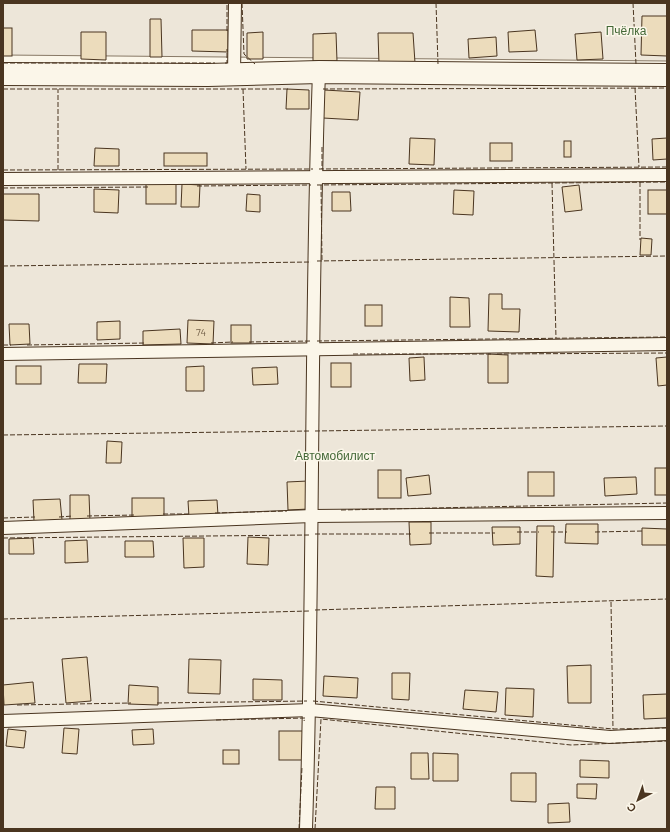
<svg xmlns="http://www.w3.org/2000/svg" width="670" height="832" viewBox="0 0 670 832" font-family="Barlow,sans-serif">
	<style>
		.green { fill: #ede6d9; stroke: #887966 }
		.building { fill: #ecdcbc; stroke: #4a3520 }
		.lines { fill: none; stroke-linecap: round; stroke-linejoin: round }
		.lane-casing { stroke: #4a3520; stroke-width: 14 }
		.street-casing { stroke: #4a3520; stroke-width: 24 }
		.lane { stroke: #fbf6e9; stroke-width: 12 }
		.street { stroke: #fbf6e9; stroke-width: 22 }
		.fence { stroke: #4a3520; stroke-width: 1; stroke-dasharray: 5 2; stroke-linecap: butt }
		.labels { text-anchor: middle; stroke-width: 3; stroke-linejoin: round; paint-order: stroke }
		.number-label { font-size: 10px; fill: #725f47 }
		.park-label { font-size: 12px; fill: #436837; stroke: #fbf6e9 }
	</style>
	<rect width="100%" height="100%" fill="#fbf6e9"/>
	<!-- green -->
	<g class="green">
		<polygon points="3,3 667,3 667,61 3,55"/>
		<polygon points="667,77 667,829 3,829 3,83"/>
	</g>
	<!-- building -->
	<g class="building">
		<polygon points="642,16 667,16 667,56 641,55"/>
		<polygon points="150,19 161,19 162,57 150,57"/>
		<rect x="3" y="28" width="9" height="28"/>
		<polygon points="192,30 228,30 228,52 192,51"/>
		<polygon points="535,30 537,51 509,52 508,32"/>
		<polygon points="81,32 106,32 106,60 81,59"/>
		<polygon points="263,32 263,59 247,59 247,33"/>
		<polygon points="601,32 603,59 577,60 575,34"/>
		<polygon points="336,33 337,61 313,61 313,34"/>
		<polygon points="378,33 413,33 415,63 379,64"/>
		<polygon points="496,37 497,56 469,58 468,39"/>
		<polygon points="287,89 309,90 309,109 286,109"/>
		<polygon points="324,90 360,92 358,120 323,118"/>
		<polygon points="410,138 435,139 434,165 409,164"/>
		<polygon points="667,138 667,159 653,160 652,139"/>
		<rect x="564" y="141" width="7" height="16"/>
		<rect x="490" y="143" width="22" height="18"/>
		<polygon points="95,148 119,149 119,166 94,166"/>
		<rect x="164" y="153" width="43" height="13"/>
		<rect x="146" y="184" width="30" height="20"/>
		<polygon points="182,184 200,185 199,207 181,207"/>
		<polygon points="579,185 582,210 565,212 562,187"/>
		<polygon points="94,189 119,190 118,213 94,212"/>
		<polygon points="454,190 474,191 473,215 453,214"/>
		<rect x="648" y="190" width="19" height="24"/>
		<polygon points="332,192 350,192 351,211 332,211"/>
		<polygon points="3,194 39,194 39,221 3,220"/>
		<polygon points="247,194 260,195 260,212 246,211"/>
		<polygon points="641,238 652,239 651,255 640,255"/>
		<polygon points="489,294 502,294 502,309 520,309 519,332 488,331"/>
		<polygon points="450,297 469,298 470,327 450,327"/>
		<rect x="365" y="305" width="17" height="21"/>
		<polygon points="188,320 214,321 213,344 187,343"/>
		<polygon points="120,321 120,339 97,340 97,322"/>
		<polygon points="9,324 29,324 30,344 10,345"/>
		<rect x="231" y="325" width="20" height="18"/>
		<polygon points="180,329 181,344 143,345 143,331"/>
		<polygon points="488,354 508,355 508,383 488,383"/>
		<polygon points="424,357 425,380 410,381 409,358"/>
		<polygon points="667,357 667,385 658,386 656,358"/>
		<rect x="331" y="363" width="20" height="24"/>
		<polygon points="79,364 107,364 106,383 78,383"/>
		<rect x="16" y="366" width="25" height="18"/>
		<polygon points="204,366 204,391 186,391 186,367"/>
		<polygon points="277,367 278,384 253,385 252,368"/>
		<polygon points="107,441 122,442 121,463 106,463"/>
		<rect x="655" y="468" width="12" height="27"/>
		<rect x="378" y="470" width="23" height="28"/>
		<rect x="528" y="472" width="26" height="24"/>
		<polygon points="429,475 431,494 408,496 406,478"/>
		<polygon points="636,477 637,494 605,496 604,478"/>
		<polygon points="308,481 309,509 288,510 287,482"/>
		<polygon points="70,495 89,495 90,521 70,521"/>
		<rect x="132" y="498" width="32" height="19"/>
		<polygon points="60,499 62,520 34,521 33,500"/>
		<polygon points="217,500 218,515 189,517 188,501"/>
		<polygon points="409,522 431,522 431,544 410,545"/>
		<polygon points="566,524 598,524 598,544 565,543"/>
		<polygon points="537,526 554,526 553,577 536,576"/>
		<polygon points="492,527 520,527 520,544 493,545"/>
		<polygon points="642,528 667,529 667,545 642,545"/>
		<polygon points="248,537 269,538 268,565 247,564"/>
		<polygon points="33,538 34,554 9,554 9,539"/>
		<polygon points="183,538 204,538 204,567 184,568"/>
		<polygon points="87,540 88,562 65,563 65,541"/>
		<polygon points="125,541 153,541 154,557 125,557"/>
		<polygon points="87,657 91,701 66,703 62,659"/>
		<polygon points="189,659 221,660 220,694 188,693"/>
		<polygon points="591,665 591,703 568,703 567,666"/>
		<polygon points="392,673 410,673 409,700 392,699"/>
		<polygon points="324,676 358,678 357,698 323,696"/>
		<polygon points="253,679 282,680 282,700 253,700"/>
		<polygon points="33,682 35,703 4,705 3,685"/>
		<polygon points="129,685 158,687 158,705 128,704"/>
		<polygon points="506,688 534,689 533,717 505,715"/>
		<polygon points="465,690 498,692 496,712 463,709"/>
		<polygon points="667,694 667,718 644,719 643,695"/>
		<polygon points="64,728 79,729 77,754 62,753"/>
		<polygon points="8,729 26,731 24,748 6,746"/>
		<polygon points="153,729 154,744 133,745 132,730"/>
		<rect x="279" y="731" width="24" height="29"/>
		<rect x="223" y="750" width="16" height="14"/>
		<polygon points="411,753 428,753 429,779 411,779"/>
		<polygon points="433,753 458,754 458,781 433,781"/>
		<polygon points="580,760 609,761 609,778 580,777"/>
		<polygon points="511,773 536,773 536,802 511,801"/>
		<polygon points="577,784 597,784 596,799 577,798"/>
		<polygon points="376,787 395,787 395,809 375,809"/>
		<polygon points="569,803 570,822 548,823 548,804"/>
	</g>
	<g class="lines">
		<defs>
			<g id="lane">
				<polyline points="234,74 235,3"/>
				<polyline points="3,179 667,175"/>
				<polyline points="3,354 667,344"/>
				<polyline points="3,528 312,516 667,513"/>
				<polyline points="3,721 310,710 610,737 667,734"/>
				<path d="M306 829C314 577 310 324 319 72"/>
			</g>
			<polyline id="street" points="3,74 208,75 319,72 667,75"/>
		</defs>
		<!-- lane casing -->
		<use href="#lane" class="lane-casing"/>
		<!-- street casing -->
		<use href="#street" class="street-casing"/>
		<!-- lane -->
		<use href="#lane" class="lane"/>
		<!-- street -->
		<use href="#street" class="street"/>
		<!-- fence -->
		<g class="fence">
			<polyline points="242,3 244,54 255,64"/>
			<polyline points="436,3 438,64"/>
			<polyline points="633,3 636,64"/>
			<polyline points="227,31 227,3"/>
			<polyline points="3,63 215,63"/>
			<polyline points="225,63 227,63 227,49"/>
			<polyline points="635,88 639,167"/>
			<polyline points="3,89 289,89"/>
			<polyline points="243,89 246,169"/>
			<polyline points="323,89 667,88"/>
			<polyline points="322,147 322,169"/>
			<polyline points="319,169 667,167"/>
			<polyline points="3,170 313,169"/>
			<polyline points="58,170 58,89"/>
			<polyline points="640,182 640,240"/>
			<polyline points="552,183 556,338"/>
			<polyline points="317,185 667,182"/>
			<polyline points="321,185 322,261"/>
			<polyline points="197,186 311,185"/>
			<polyline points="3,188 149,187"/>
			<polyline points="317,261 667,256"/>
			<polyline points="3,266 311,262"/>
			<polyline points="317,341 667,337"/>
			<polyline points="249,342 311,341"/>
			<polyline points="211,343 233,342"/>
			<polyline points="3,345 11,345"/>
			<polyline points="27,345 145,343"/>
			<polyline points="353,354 491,354"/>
			<polyline points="497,354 667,353"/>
			<polyline points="315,431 667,426"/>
			<polyline points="3,435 309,431"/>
			<polyline points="341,510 667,503"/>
			<polyline points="215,513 287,511"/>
			<polyline points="163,514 191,514"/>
			<polyline points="87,516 135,515"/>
			<polyline points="59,517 73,516"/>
			<polyline points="3,518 35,517"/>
			<polyline points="517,532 539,532"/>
			<polyline points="551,532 567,532"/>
			<polyline points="595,532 643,531"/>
			<polyline points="429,533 495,533"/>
			<polyline points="315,534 411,534"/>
			<polyline points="3,538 309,535"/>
			<polyline points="611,602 613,729"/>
			<polyline points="315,610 667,599"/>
			<polyline points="3,619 309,611"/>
			<polyline points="313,701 613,729 667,728"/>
			<polyline points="157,703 307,701"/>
			<polyline points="17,705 131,703"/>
			<polyline points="216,720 305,718 304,721"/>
			<polyline points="299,829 302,767"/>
			<polyline points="315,829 321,719 571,745 667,741"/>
		</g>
	</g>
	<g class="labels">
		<!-- number labels -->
		<g class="number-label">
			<text x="201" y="336">74</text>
		</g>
		<!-- park labels -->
		<g class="park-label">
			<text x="626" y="35">Пчёлка</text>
			<text x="335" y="460">Автомобилист</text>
		</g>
	</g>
	<!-- border -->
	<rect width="670" height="832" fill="none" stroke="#4a3520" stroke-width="8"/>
	<!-- north arrow -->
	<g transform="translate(638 800) rotate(221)" stroke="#fbf6e9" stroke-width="3" paint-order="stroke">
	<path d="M0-3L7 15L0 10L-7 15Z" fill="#4a3520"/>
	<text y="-6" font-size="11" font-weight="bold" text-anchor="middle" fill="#4a3520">С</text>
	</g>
</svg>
